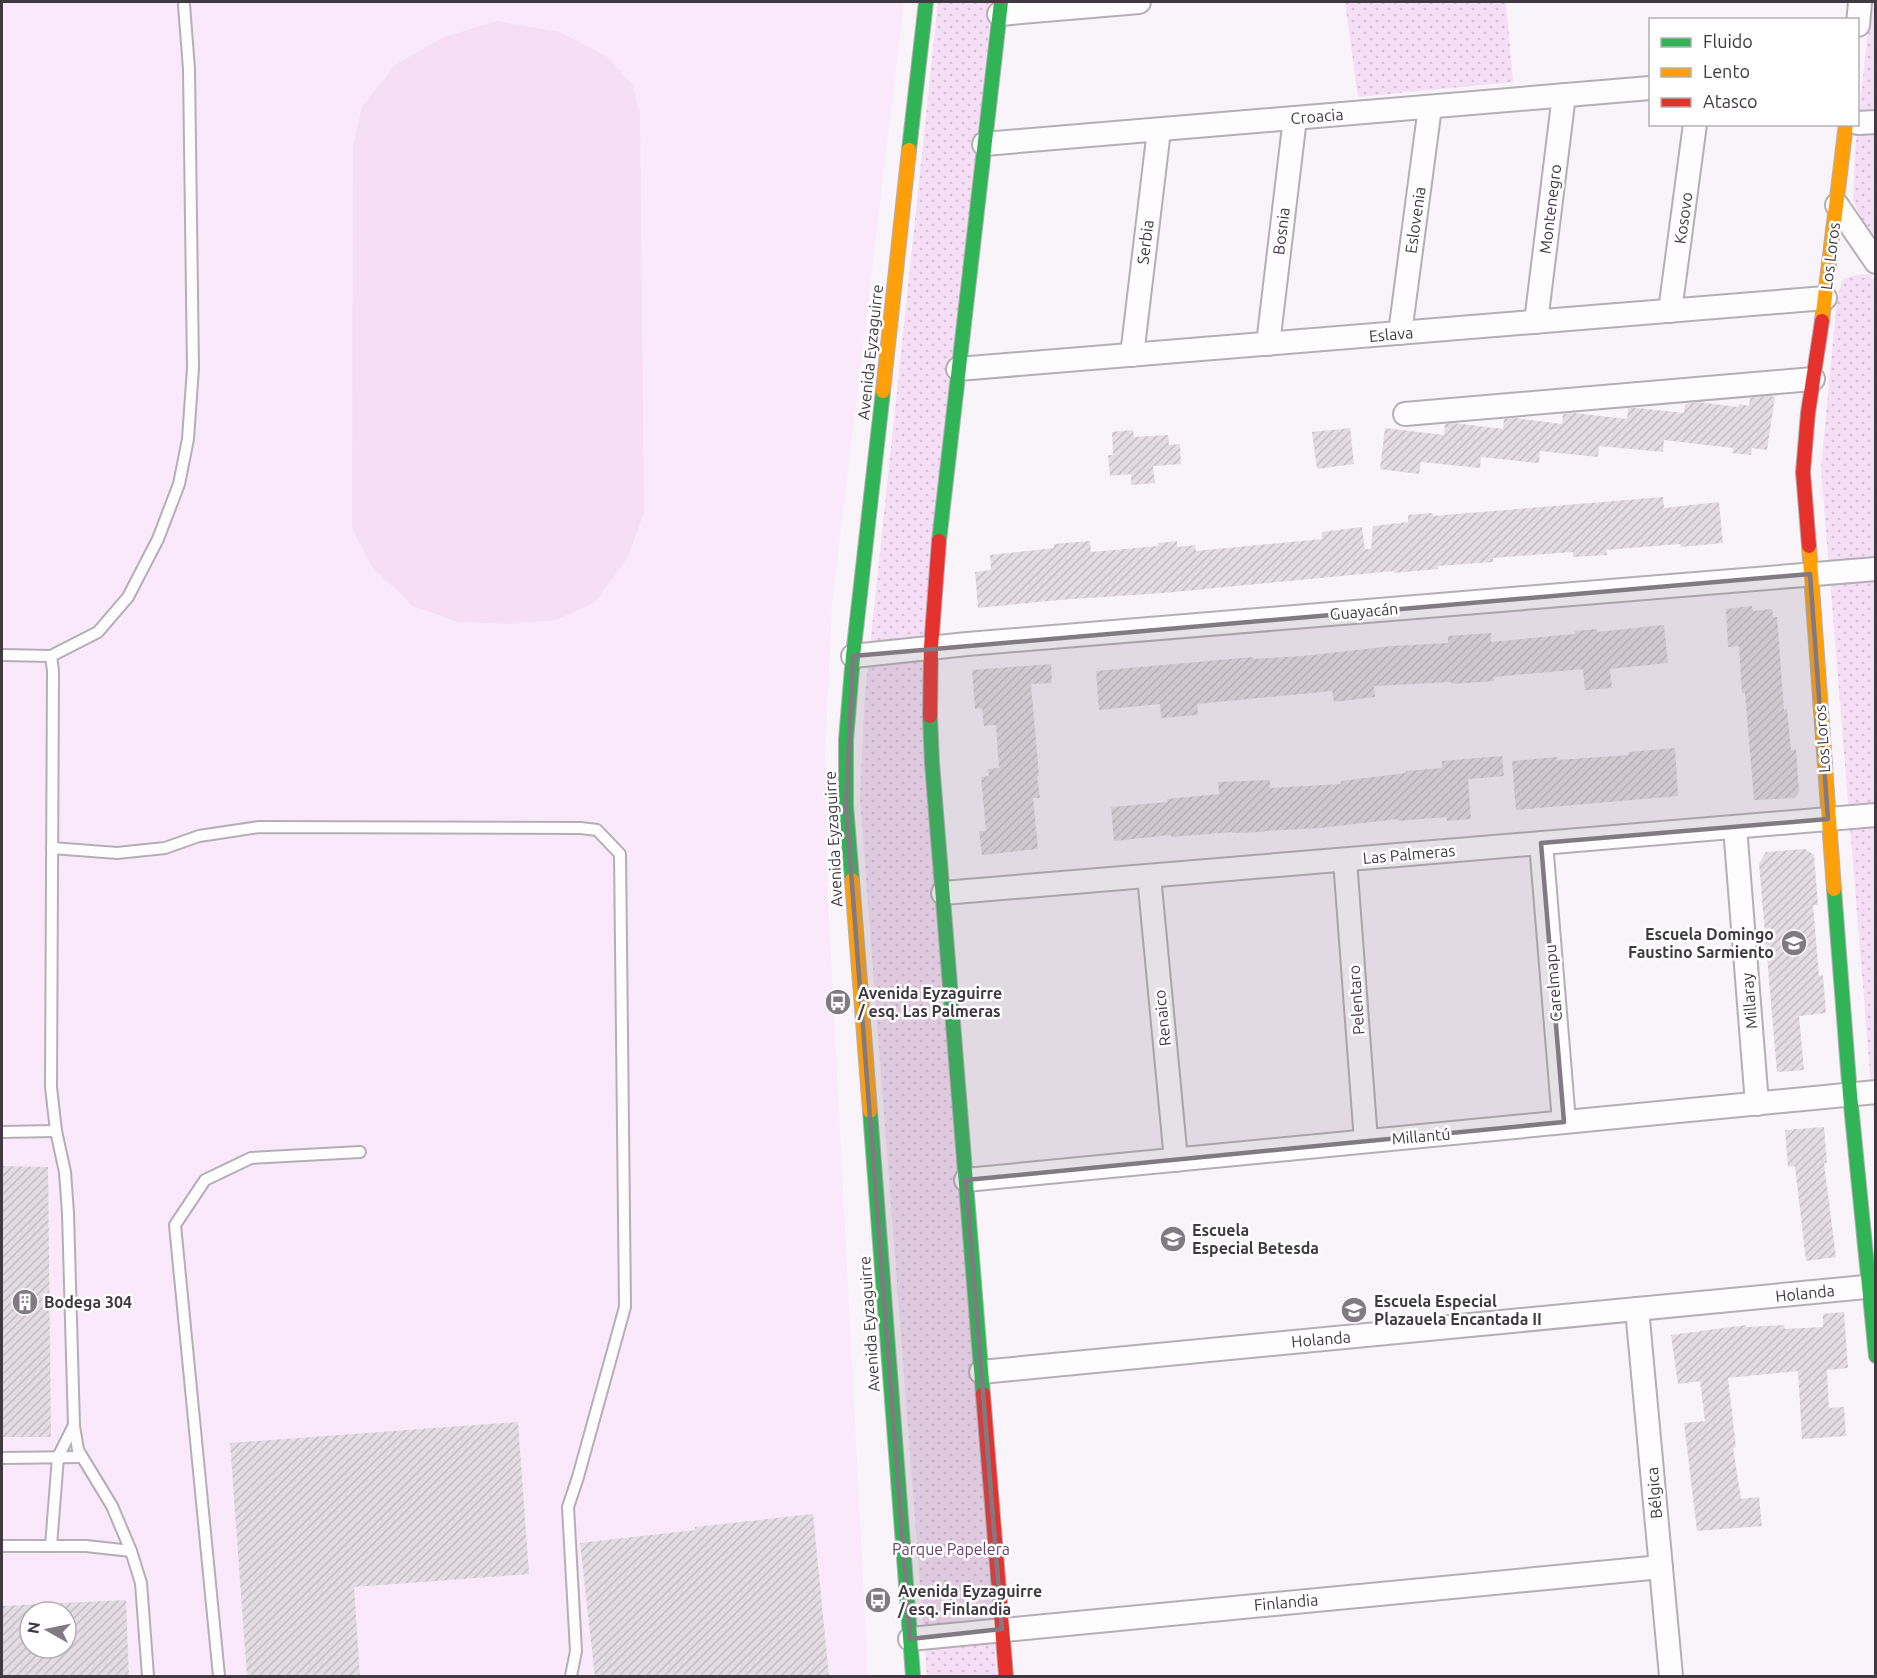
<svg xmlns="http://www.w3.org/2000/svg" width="1877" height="1678" viewBox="0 0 1877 1678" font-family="Ubuntu,sans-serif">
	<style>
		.built { fill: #fae9fb; fill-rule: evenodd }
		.green { fill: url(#green-dots) }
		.pitch { fill: #f5def6 }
		.building { fill: url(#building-hatch); fill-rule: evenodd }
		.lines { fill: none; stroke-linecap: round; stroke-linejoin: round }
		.lane-casing { stroke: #b4aeb5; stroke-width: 14 }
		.street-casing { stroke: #b4aeb5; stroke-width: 26 }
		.fast-casing { stroke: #b4aeb5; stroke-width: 16 }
		.slow-casing { stroke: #b4aeb5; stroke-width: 16 }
		.jam-casing { stroke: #b4aeb5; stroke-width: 16 }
		.lane { stroke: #fefdfe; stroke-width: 10 }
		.street { stroke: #fefdfe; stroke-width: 22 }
		.fast { stroke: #30b455; stroke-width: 14 }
		.slow { stroke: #ff9f0a; stroke-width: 14 }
		.jam { stroke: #e5322d; stroke-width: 14 }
		.marked { fill: #817a82; fill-opacity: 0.2; stroke: #817a82; stroke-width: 4.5; stroke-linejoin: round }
		.labels { text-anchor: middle; stroke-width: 5; stroke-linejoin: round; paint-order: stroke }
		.street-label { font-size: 16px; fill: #413942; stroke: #fff }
		.poi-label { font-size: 16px; font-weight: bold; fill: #413942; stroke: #fff; text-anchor: start }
		.park-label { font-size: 16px; fill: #6f4172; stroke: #fff }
	</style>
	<defs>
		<pattern id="green-dots" width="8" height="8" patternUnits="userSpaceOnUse" patternTransform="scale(1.5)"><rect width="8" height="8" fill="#f5def6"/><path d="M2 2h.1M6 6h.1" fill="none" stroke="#d3bfd4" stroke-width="1.8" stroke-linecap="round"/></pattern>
		<pattern id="building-hatch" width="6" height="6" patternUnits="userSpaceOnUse" patternTransform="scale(1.5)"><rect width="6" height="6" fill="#e3dce3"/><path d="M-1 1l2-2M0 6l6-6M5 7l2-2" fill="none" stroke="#c4bec4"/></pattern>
	</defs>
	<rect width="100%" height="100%" fill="#f9f3fa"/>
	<!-- built -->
	<path class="built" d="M2 2H904L832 604 825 755 828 899 868 1676H2ZM30 1612H66V1648H30Z"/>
	<!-- green -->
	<g class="green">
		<polygon points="938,2 992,2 922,665 997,1676 927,1676 860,799 865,694"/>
		<polygon points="1345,2 1506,2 1513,82 1358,97"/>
		<polygon points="1871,2 1875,2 1875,245 1853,201 1855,152"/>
		<polygon points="1870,274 1876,283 1875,1134 1821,468 1837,299 1843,279 1857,275"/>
	</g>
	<!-- pitch -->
	<g class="pitch">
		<polygon points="497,21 560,32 607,57 632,84 640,113 644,512 628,557 595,602 556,620 508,624 458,622 413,606 372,567 352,528 353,147 362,107 395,65 444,37"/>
		<polygon points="1871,444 1875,444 1875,508"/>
	</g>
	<!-- building -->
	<g class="building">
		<polygon points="1769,396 1775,397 1767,450 1752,448 1751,455 1732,453 1733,448 1664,440 1663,452 1599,446 1598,457 1540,451 1539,463 1481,457 1480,468 1421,462 1419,474 1380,469 1385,428 1444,435 1445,424 1454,423 1503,429 1504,419 1514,418 1562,424 1563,414 1575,413 1627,419 1628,408 1637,408 1684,413 1685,404 1699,402 1738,407 1739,404 1749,406 1750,398"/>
		<polygon points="1350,428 1354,464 1317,469 1312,432"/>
		<polygon points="1133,430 1134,437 1168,435 1169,445 1180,444 1181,464 1153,466 1155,483 1131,485 1131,474 1110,476 1108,455 1113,455 1112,432"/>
		<polygon points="1663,497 1664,508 1719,502 1723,543 1681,547 1680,544 1606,550 1607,555 1573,557 1573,552 1493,558 1493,562 1438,566 1438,569 1394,573 1394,571 1163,593 1059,600 978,608 975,572 991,570 990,555 1054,548 1054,544 1090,541 1091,552 1158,546 1158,543 1177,541 1177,547 1195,545 1196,551 1322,539 1322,532 1362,527 1365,549 1371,549 1373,526 1408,522 1408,515 1432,513 1433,516"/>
		<polygon points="1752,606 1753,611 1772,609 1773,617 1777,617 1784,710 1787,709 1791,750 1796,749 1799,792 1794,798 1754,800 1745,693 1742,693 1739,646 1728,647 1726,609"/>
		<polygon points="1664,625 1668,663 1610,669 1612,688 1585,690 1583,669 1494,677 1494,681 1452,684 1451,682 1374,686 1375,697 1334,702 1332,691 1197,704 1198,715 1161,718 1160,704 1099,710 1096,671 1253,657 1253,659 1303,656 1392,646 1448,643 1448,636 1491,633 1491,642 1575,634 1575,631 1597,629 1597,632"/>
		<polygon points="1051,664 1052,683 1031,684 1039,776 1037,776 1040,798 1033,798 1038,849 982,855 979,831 986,831 981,777 989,776 988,769 999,768 996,725 984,726 982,708 975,709 972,670"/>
		<polygon points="1675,748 1678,796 1516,810 1512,761 1557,757 1557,760 1629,755 1629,752"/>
		<polygon points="1502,756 1504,776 1468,779 1471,819 1447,821 1446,817 1398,821 1398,819 1320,828 1265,831 1265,832 1232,833 1232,832 1171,837 1171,835 1114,841 1111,807 1168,802 1167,799 1219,794 1218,782 1270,780 1270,788 1341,784 1341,781 1406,773 1406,771 1442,768 1442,761"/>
		<polygon points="1805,849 1814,855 1818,905 1813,905 1819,976 1823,975 1826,1013 1799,1016 1804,1070 1777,1072 1759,864 1766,852"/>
		<polygon points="1824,1127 1827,1163 1824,1163 1836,1257 1806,1261 1795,1166 1788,1167 1785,1130"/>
		<polygon points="2,1166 48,1167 51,1437 2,1437"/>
		<polygon points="1844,1312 1848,1368 1827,1370 1829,1408 1844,1407 1846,1436 1802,1439 1798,1371 1728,1378 1736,1447 1733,1448 1741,1499 1759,1497 1762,1526 1697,1531 1684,1423 1705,1421 1700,1381 1678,1384 1671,1335 1746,1325 1746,1327 1784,1325 1785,1329 1823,1327 1823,1314"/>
		<polygon points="518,1422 529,1574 354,1587 360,1677 247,1677 230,1443"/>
		<polygon points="813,1514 829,1677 595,1677 580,1543 695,1530 695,1527"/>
		<path d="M126 1600 129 1677H2V1606ZM30 1612H66V1648H30Z"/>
	</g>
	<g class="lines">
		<defs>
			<g id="lane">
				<polyline points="2,655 51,656 98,632 128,597 158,539 179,484 188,439 193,368 189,69 184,5"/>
				<polyline points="51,656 53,671 51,1087 56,1131 65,1172 68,1213 74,1426 78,1450 112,1506 131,1551 141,1583 148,1676"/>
				<polyline points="52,848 117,853 165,848 199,836 259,827 581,828 597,830 620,854 625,1307 578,1477 568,1507 576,1651 571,1676"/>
				<polyline points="2,1132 56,1131"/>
				<polyline points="2,1458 82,1457"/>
				<polyline points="2,1546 86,1546 131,1551"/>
				<polyline points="51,1546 58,1457 73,1427"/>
				<polyline points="219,1676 175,1225 205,1180 251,1158 360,1152"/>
			</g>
			<g id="street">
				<polyline points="999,14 1139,2"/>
				<polyline points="1858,25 1860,2"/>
				<polyline points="1858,123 1876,122"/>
				<polyline points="984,144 1650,88"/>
				<polyline points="1837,205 1876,262"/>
				<polyline points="1670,311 1695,124"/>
				<polyline points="1536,322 1564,95"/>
				<polyline points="1400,333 1430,107"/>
				<polyline points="1268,344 1295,118"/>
				<polyline points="1132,355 1159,130"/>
				<polyline points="958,369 1825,298"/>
				<polyline points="1405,414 1813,379"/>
				<polyline points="853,656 967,644 1876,569"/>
				<polyline points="1735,827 1757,1104"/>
				<polyline points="1541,843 1564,1122"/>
				<polyline points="1345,860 1366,1141"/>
				<polyline points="1149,876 1176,1160"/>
				<polyline points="943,893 1876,815"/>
				<polyline points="966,1180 1876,1092"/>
				<polyline points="1637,1309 1671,1676"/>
				<polyline points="981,1372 1876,1286"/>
				<polyline points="910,1639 1661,1567"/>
			</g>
			<g id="fast">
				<polyline points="909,150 926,2"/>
				<polyline points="939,541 1001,2"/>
				<polyline points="930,716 932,763 983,1394"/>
				<polyline points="852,880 846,806 846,740 853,656 883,391"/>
				<polyline points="1834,889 1850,1095 1876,1356"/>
				<polyline points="870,1111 913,1676"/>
			</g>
			<g id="slow">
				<polyline points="1822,321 1846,124"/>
				<polyline points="883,391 909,150"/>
				<polyline points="1809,546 1834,889"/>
				<polyline points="852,880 870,1111"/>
			</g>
			<g id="jam">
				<polyline points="1809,546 1803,472 1808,413 1822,321"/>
				<polyline points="930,716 931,647 939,541"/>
				<polyline points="983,1394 1006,1676"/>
			</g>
		</defs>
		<!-- lane casing -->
		<use href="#lane" class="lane-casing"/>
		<!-- street casing -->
		<use href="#street" class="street-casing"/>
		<!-- fast casing -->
		<use href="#fast" class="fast-casing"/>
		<!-- slow casing -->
		<use href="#slow" class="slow-casing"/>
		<!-- jam casing -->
		<use href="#jam" class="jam-casing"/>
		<!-- lane -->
		<use href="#lane" class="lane"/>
		<!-- street -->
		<use href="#street" class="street"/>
		<!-- fast -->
		<use href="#fast" class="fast"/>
		<!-- slow -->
		<use href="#slow" class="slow"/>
		<!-- jam -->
		<use href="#jam" class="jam"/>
	</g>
	<!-- marked area -->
	<path class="marked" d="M1810 574 1828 819 1541 843 1564 1122 966 1180 1002 1629 910 1639 846 806 853 656Z"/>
	<!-- icons -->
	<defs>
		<symbol id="school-disc" viewBox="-11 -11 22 22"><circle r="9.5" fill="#817a82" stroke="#fff"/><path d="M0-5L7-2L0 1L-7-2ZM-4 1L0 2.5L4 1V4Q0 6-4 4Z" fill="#fff"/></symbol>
		<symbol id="bus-disc" viewBox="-11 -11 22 22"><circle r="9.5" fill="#817a82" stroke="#fff"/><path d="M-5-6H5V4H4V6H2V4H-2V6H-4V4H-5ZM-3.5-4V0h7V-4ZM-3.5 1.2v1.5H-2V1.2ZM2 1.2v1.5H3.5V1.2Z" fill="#fff"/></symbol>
		<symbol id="building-disc" viewBox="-11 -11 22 22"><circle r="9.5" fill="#817a82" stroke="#fff"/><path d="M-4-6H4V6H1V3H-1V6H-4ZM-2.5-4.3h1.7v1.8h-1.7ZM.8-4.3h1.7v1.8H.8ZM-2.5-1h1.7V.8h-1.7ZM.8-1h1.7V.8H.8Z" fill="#fff"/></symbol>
	</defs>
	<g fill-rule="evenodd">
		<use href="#school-disc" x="1779" y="928" width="30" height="30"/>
		<use href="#bus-disc" x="823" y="987" width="30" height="30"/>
		<use href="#school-disc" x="1158" y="1224" width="30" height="30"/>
		<use href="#building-disc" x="10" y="1287" width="30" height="30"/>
		<use href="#school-disc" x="1339" y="1295" width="30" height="30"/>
		<use href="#bus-disc" x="863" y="1585" width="30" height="30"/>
	</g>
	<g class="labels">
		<!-- street labels -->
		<g class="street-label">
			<text transform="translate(1317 116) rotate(-5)" y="6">Croacia</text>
			<text transform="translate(1550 209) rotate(-83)" y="6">Montenegro</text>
			<text transform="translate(1683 218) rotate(-82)" y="6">Kosovo</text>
			<text transform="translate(1415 220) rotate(-82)" y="6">Eslovenia</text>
			<text transform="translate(1281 231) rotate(-83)" y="6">Bosnia</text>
			<text transform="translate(1145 242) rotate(-83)" y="6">Serbia</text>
			<text transform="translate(1830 256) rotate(-83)" y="6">Los Loros</text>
			<text transform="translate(1391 334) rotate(-5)" y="6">Eslava</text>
			<text transform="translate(870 352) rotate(-84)" y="6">Avenida Eyzaguirre</text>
			<text transform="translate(1364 611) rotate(-5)" y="6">Guayacán</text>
			<text transform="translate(1822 739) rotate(-94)" y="6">Los Loros</text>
			<text transform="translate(833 839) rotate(-93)" y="6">Avenida Eyzaguirre</text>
			<text transform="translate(1409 854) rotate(-5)" y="6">Las Palmeras</text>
			<text transform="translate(1553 983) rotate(-95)" y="6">Carelmapu</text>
			<text transform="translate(1356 1000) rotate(-94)" y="6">Pelentaro</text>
			<text transform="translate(1749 1001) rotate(-95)" y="6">Millaray</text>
			<text transform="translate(1162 1018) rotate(-96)" y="6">Renaico</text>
			<text transform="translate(1421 1136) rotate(-5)" y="6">Millantú</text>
			<text transform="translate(1805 1293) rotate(-6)" y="6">Holanda</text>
			<text transform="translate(869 1324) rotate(-94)" y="6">Avenida Eyzaguirre</text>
			<text transform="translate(1321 1339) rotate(-5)" y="6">Holanda</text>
			<text transform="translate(1654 1493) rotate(-95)" y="6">Bélgica</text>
			<text transform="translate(1286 1602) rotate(-5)" y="6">Finlandia</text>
		</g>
		<!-- poi labels -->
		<g class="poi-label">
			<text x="1774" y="940" text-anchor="end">Escuela Domingo<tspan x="1774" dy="18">Faustino Sarmiento</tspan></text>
			<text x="858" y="999">Avenida Eyzaguirre<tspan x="858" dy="18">/ esq. Las Palmeras</tspan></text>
			<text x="1192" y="1236">Escuela<tspan x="1192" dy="18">Especial Betesda</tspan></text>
			<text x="1374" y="1307">Escuela Especial<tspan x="1374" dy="18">Plazauela Encantada II</tspan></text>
			<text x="44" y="1308">Bodega 304</text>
			<text x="898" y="1597">Avenida Eyzaguirre<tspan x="898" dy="18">/ esq. Finlandia</tspan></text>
		</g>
		<!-- park labels -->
		<g class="park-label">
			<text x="951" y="1555">Parque Papelera</text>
		</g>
	</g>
	<!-- border -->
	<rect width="1877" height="1678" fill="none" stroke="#413942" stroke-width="6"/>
	<!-- legend -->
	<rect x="1649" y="18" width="210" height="108" fill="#ffffff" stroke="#b3b0b3" stroke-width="1.5"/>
	<rect x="1661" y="38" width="30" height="9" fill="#30b455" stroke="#b3b0b3" stroke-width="1.5"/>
	<text x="1703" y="48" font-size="18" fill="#413942">Fluido</text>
	<rect x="1661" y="68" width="30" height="9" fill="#ff9f0a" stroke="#b3b0b3" stroke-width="1.5"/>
	<text x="1703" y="78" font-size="18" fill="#413942">Lento</text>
	<rect x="1661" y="98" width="30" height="9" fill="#e5322d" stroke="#b3b0b3" stroke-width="1.5"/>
	<text x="1703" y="108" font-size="18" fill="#413942">Atasco</text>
	<!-- north arrow -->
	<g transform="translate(48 1630) rotate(279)"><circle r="28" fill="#ffffff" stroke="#b3b0b3" stroke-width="1.5"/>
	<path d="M0-4.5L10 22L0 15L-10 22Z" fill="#817a82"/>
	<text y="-9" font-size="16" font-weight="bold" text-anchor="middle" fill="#413942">N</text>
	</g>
</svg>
